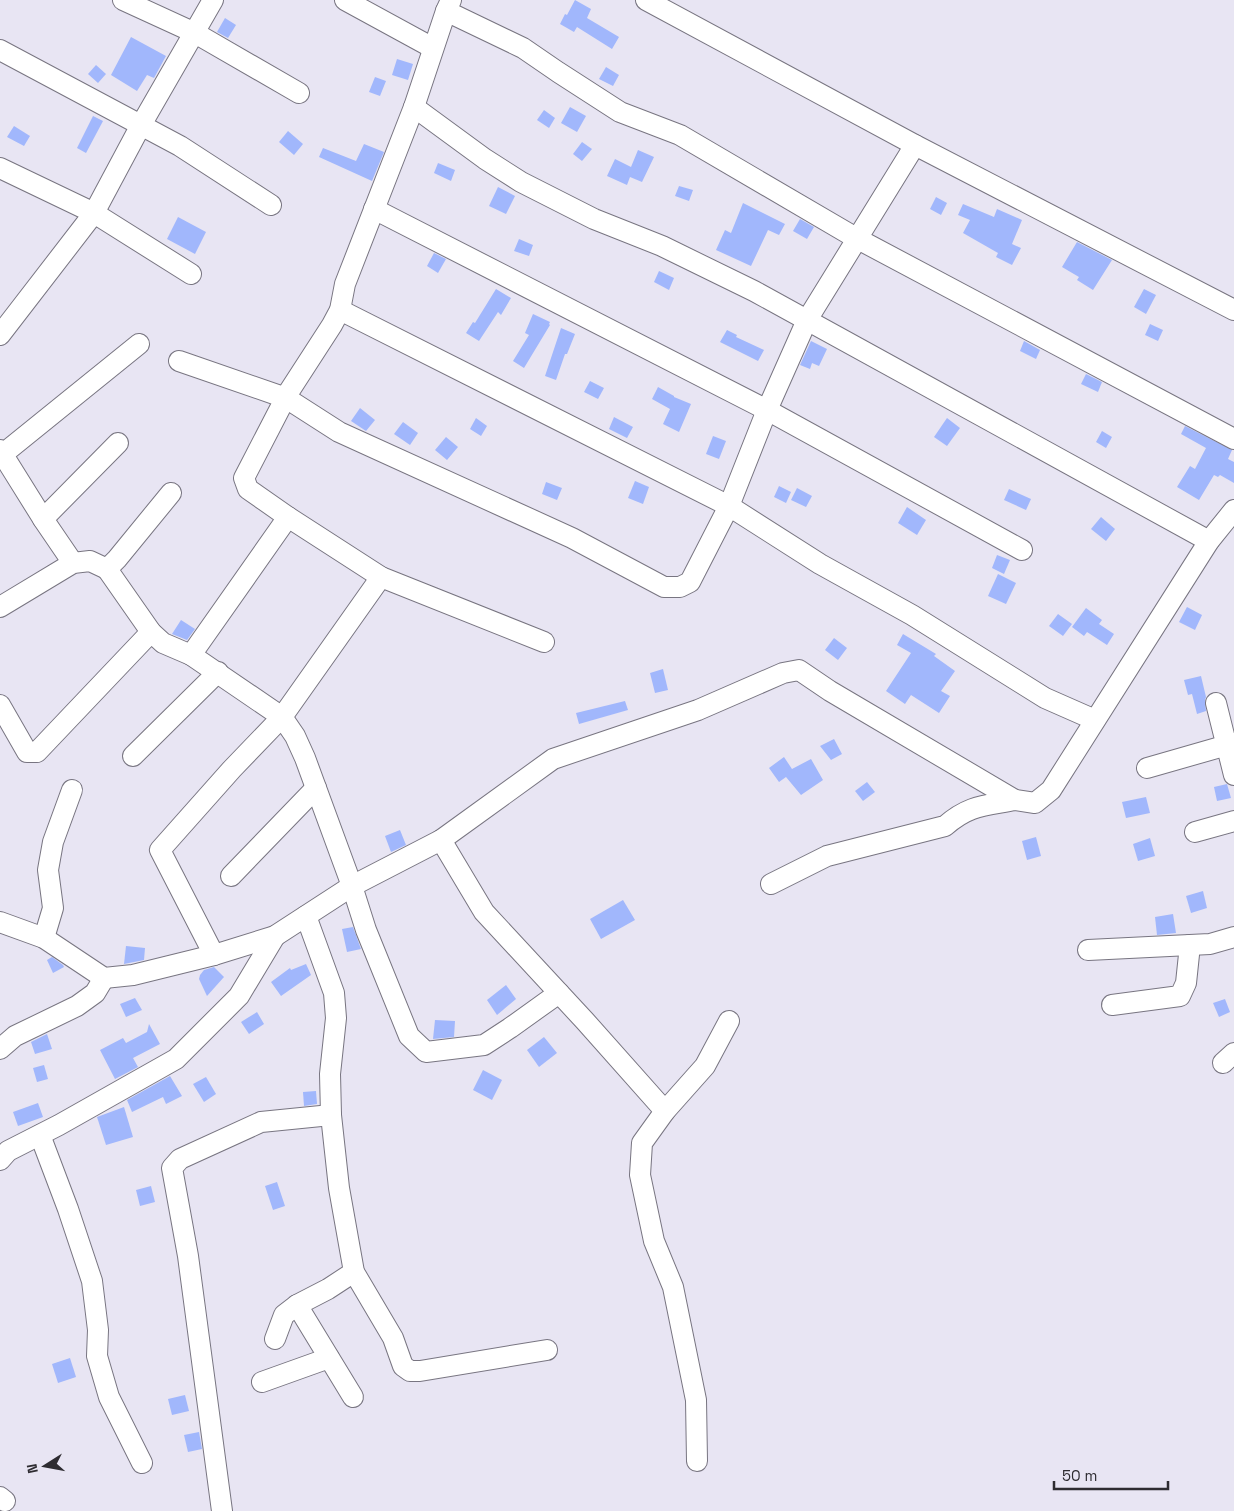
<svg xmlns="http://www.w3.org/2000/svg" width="1234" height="1511" viewBox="0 0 1234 1511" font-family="'Space Grotesk',sans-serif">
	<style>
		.building { fill: #a1b7fc }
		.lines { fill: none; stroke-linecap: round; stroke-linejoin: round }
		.minor-casing { stroke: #787581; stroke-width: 22 }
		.minor { stroke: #fff; stroke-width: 20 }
	</style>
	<rect width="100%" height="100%" fill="#e8e5f3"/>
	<!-- building -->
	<g class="building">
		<polygon points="575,0 591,9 587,18 619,37 612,49 577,27 574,32 560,24 565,14 567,15"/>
		<polygon points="225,18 236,25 228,38 217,32"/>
		<polygon points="131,37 166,56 154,78 147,75 137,91 111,75"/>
		<polygon points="397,59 413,64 408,80 392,75"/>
		<polygon points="96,65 106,74 98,83 88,74"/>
		<polygon points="606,67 619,75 613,86 599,79"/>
		<polygon points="375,77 386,81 380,96 369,92"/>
		<polygon points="570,107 586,116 577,132 561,123"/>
		<polygon points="544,110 555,118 549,128 537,120"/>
		<polygon points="93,116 103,121 86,153 77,148"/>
		<polygon points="14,126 30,136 24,146 7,137"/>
		<polygon points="288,131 303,144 294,155 279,142"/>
		<polygon points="582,142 592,149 582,161 573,154"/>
		<polygon points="364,144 384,152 372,181 319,157 323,148 356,161"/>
		<polygon points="638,150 654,157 642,182 630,177 627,185 607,176 615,159 631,167"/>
		<polygon points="438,163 455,170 451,181 434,173"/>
		<polygon points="679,186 693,190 689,201 675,196"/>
		<polygon points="498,187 515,196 506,214 489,206"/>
		<polygon points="936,197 947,203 941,215 930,209"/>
		<polygon points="743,203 785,224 779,235 768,230 751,266 716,250 725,230 731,233"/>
		<polygon points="963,204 994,217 997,209 1022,220 1012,244 1021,248 1012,265 996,257 998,253 963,233 970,220 958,215"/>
		<polygon points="178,217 206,232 195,254 167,239"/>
		<polygon points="800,219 814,227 807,239 793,231"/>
		<polygon points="519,239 533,245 529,256 514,251"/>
		<polygon points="1077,242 1112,260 1093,290 1077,280 1079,277 1062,267"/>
		<polygon points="434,253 446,259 438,273 427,266"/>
		<polygon points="659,271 674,278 669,290 654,282"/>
		<polygon points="496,289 511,298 501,315 498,312 479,341 466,333 473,322 475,323"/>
		<polygon points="1144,289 1156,295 1146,314 1134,307"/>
		<polygon points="533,314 550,322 549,324 550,325 524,368 513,361 529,335 525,333"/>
		<polygon points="1150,324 1163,330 1158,341 1145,335"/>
		<polygon points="561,328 575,334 567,354 565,354 556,380 545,376"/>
		<polygon points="727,330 737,335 736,337 764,350 758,361 720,342"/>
		<polygon points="811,341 827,349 819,366 812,363 810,369 800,365"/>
		<polygon points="1024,341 1040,350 1036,359 1020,351"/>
		<polygon points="1086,374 1102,382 1098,392 1081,384"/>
		<polygon points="590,381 604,388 598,399 584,392"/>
		<polygon points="658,387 674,396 674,397 691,404 679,432 663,424 670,409 652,399"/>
		<polygon points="360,408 375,420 366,431 351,421"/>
		<polygon points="614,417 633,427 627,438 609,429"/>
		<polygon points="476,418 487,426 481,436 470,429"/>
		<polygon points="947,418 960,428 947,446 934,437"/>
		<polygon points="403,422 418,433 410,445 394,434"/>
		<polygon points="1185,426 1232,450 1228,459 1234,462 1234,483 1220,475 1218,477 1214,475 1199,500 1177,487 1190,466 1195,469 1206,448 1181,434"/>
		<polygon points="1102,431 1112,437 1106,448 1096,442"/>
		<polygon points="713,436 726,441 719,459 706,454"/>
		<polygon points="446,437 458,447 447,460 435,450"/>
		<polygon points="635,481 649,487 643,504 628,498"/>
		<polygon points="546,482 562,488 557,500 542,494"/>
		<polygon points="779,486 791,492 786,503 774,497"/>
		<polygon points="797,488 812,496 806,507 791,500"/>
		<polygon points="1009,489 1031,499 1026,510 1004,500"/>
		<polygon points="907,507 926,520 917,535 898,523"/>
		<polygon points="1101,517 1115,529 1106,541 1091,529"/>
		<polygon points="997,555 1010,560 1004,574 992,568"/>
		<polygon points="998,574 1016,583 1006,604 988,596"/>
		<polygon points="1187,607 1202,615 1195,630 1179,622"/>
		<polygon points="1086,608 1102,620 1099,624 1114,634 1107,645 1087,632 1084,636 1072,627"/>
		<polygon points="1058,614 1072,624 1063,636 1049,626"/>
		<polygon points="181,620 195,629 187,640 172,634"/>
		<polygon points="903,634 936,654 934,656 955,671 941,691 950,696 939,713 911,695 905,704 886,691 911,653 897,645"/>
		<polygon points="834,638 847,648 838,660 825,650"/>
		<polygon points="663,669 668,690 655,693 650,673"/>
		<polygon points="1201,676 1206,697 1205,700 1206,711 1197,714 1192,694 1188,695 1184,680"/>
		<polygon points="625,701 628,710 579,724 576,713"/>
		<polygon points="834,739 842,754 831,760 820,746"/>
		<polygon points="784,757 792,769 811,759 823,780 801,795 786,777 779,782 769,768"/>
		<polygon points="867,782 875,792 863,801 855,791"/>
		<polygon points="1227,784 1231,798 1217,801 1214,787"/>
		<polygon points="1146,797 1150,813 1126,818 1122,802"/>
		<polygon points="400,830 406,845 391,852 385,836"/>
		<polygon points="1036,837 1041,856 1027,860 1022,841"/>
		<polygon points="1150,838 1155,856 1138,861 1133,844"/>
		<polygon points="1203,891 1207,908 1191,913 1186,896"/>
		<polygon points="623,900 635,920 601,939 590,919"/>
		<polygon points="1173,914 1176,933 1157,935 1155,917"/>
		<polygon points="353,927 361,949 347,952 342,929"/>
		<polygon points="126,946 145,948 144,960 124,964"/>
		<polygon points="52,957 63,965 64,967 53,973 47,960"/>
		<polygon points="306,964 311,975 281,996 271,982 290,968 291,970"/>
		<polygon points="214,967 224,977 207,996 199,979 200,975 204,970"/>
		<polygon points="506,985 516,999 497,1015 487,1000"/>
		<polygon points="135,998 142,1010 126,1017 120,1004"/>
		<polygon points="1225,999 1230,1012 1219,1017 1213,1003"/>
		<polygon points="257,1012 264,1024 249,1034 241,1022"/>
		<polygon points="435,1020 455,1021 454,1037 433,1039"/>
		<polygon points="149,1024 160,1044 133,1058 138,1067 115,1079 100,1050 123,1038 126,1043 147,1032"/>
		<polygon points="47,1034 52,1049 35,1054 31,1042"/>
		<polygon points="544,1037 557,1053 539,1067 527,1050"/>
		<polygon points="44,1065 48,1079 37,1082 33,1068"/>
		<polygon points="483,1070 502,1080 492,1100 473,1090"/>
		<polygon points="170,1076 182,1096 166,1104 163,1097 132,1112 127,1100"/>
		<polygon points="206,1077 216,1094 204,1102 193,1084"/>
		<polygon points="316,1091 317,1104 304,1106 303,1092"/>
		<polygon points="38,1103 43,1117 18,1126 13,1112"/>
		<polygon points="124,1107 133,1137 106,1145 97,1117"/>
		<polygon points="277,1182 285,1206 273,1210 265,1186"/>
		<polygon points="151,1186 155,1202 140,1206 136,1190"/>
		<polygon points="70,1358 76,1377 58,1383 52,1364"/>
		<polygon points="185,1395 189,1411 172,1415 168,1399"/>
		<polygon points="199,1432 202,1449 188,1452 184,1435"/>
	</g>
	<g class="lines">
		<defs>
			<g id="minor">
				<polyline points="123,0 195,33 299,93"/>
				<polyline points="345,0 433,48"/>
				<polyline points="451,0 446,11 414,107 345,284 340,310 332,325 288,393 244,478 248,489 288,517 381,577 544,642"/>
				<polyline points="646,0 915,145 1234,310"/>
				<polyline points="446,11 523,48 558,72 620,112 680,135 856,238 1234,439"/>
				<polyline points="0,50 180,146 271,205"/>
				<polyline points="414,107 485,159 521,182 594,219 662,246 754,291 1209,541"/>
				<polyline points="0,168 94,213 191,274"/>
				<polyline points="374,209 767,410 1022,550"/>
				<polyline points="340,310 729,506 820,564 912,615 1045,698 1095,720"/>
				<polyline points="0,335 94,213 141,125 213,0"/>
				<polyline points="179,361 286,398 339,432 572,538 664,587 680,587 690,582 729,506 767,410 807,320 915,145"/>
				<polyline points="0,450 43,519 73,563"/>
				<polyline points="3,454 139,344"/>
				<polyline points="171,493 117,559 107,569 151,632 163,643 191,655"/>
				<polyline points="288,517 191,655 282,717 295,736 305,758 352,886 366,930 409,1036 426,1052 484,1045 510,1028 559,993"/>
				<polyline points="43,519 118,443"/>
				<polyline points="0,607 73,563 90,561 107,569"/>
				<polyline points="1216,703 1234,775"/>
				<polyline points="0,705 27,752 37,752 151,632"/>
				<polyline points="133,756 218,672"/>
				<polyline points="1147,768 1234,743"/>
				<polyline points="1195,832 1234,821"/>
				<polyline points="441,840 484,912 585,1021 665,1111"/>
				<polyline points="231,876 316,788"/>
				<path d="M771 884 827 856 945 826C969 805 984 806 1015 800"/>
				<polyline points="306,916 334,993 336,1018 330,1074 331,1115 339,1188 354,1272 393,1338 403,1366 410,1371 420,1371 547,1350"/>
				<polyline points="0,922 44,938 104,978 133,975 214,955 275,936 352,886 441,840 553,759 698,710 783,673 799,670 830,691 1015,800 1035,803 1051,790 1209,541 1234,510"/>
				<polyline points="44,938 53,908 48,870 53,842 72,790"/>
				<polyline points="1088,950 1210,944 1234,937"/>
				<polyline points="214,955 160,850 232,769 282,717 381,577"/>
				<polyline points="1112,1005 1180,996 1186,983 1190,945"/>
				<polyline points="0,1049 15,1036 77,1006 95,993 104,978"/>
				<polyline points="1223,1063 1234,1053"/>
				<polyline points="40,1135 68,1209 92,1281 98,1330 97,1356 109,1397 142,1463"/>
				<polyline points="0,1160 8,1151 59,1125 176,1059 239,996 275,936"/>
				<polyline points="297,1305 353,1397"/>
				<polyline points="275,1339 284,1315 297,1305 328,1289 354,1272"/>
				<polyline points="262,1382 329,1358"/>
				<polyline points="697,1461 696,1400 673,1287 654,1241 640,1175 642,1143 665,1111 705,1066 729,1021"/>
				<polyline points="0,1497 5,1501"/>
				<polyline points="222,1511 188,1256 172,1168 180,1159 261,1122 331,1115"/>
			</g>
		</defs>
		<!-- minor casing -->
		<use href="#minor" class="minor-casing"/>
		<!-- minor -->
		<use href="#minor" class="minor"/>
	</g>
	<!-- north arrow -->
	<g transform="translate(45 1466) rotate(259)" stroke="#e8e5f3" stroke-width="4" paint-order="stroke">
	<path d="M0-4L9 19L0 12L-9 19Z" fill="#2e2c31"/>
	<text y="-8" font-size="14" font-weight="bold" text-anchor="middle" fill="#2e2c31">N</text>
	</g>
	<!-- scale -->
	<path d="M1054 1481v8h114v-8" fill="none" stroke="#2e2c31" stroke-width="2.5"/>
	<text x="1062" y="1481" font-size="15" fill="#2e2c31" stroke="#e8e5f3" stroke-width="4" paint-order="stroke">50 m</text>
</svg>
